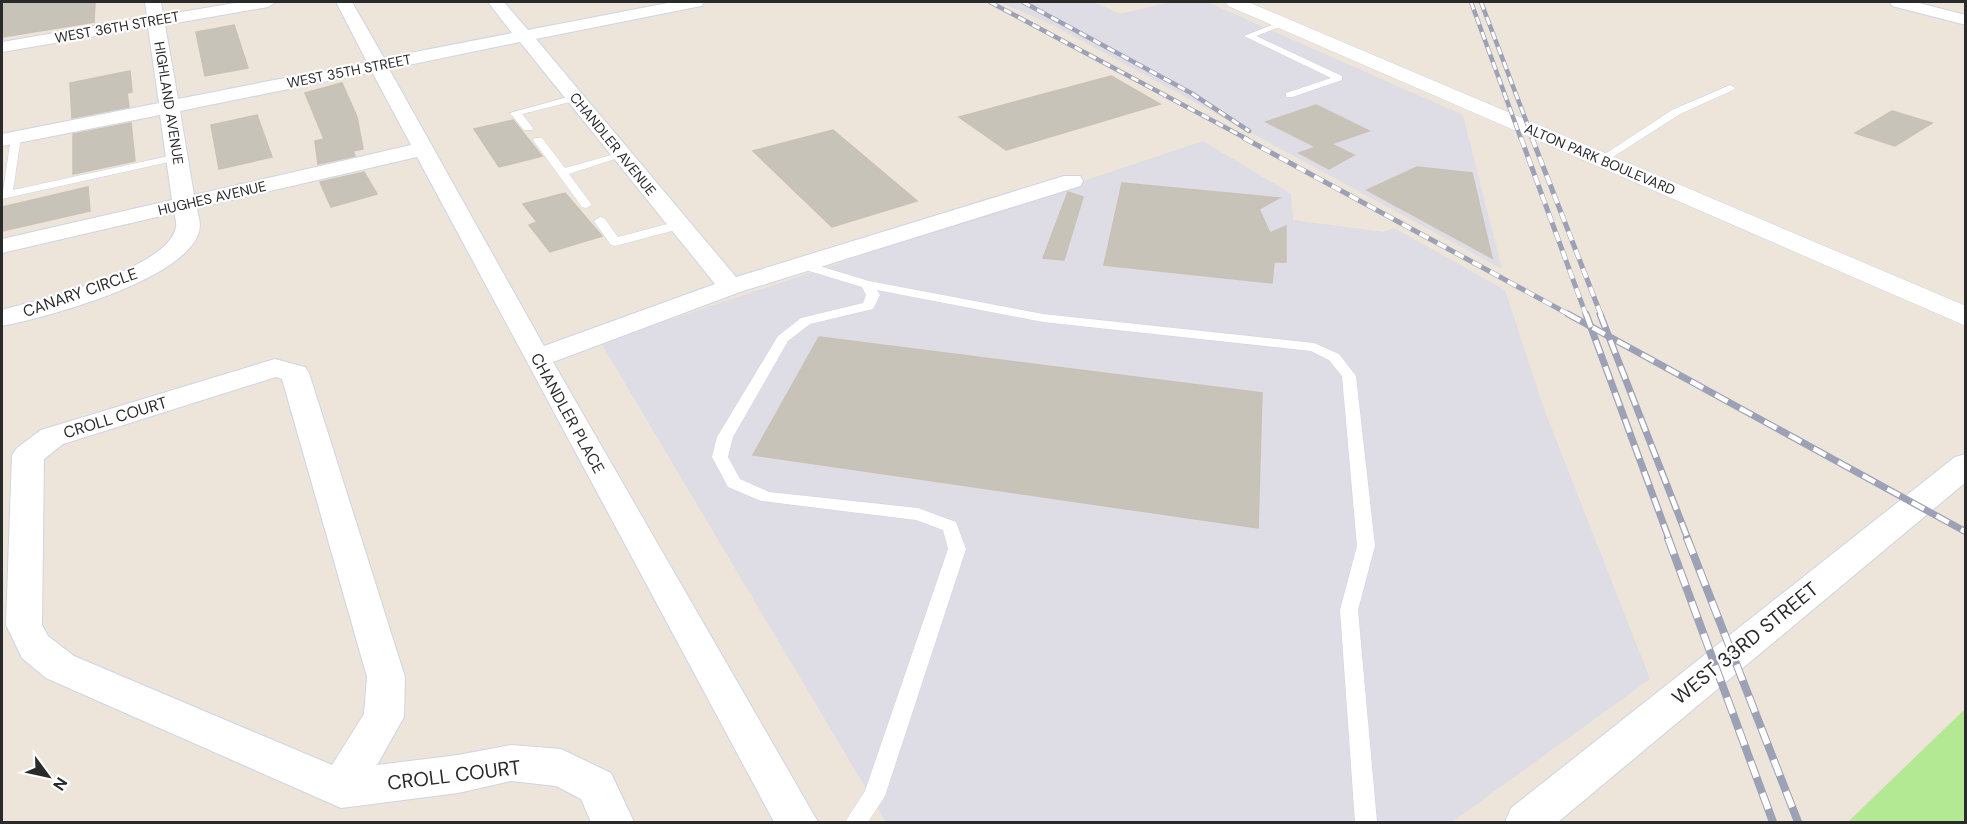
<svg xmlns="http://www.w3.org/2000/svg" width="1967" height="824" viewBox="0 0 1967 824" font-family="'DM Sans',sans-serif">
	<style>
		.industrial { fill: #dedce5 }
		.green { fill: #b2e992 }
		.building { fill: #c8c3b9; stroke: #c9c1b4; stroke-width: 1.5 }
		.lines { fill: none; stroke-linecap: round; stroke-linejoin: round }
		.service-casing { stroke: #cfd4e4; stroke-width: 1 }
		.minor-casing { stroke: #cfd4e4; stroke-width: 2 }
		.secondary-casing { stroke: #cfd4e4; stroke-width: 1 }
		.service { fill: #fff; fill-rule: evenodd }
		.minor { fill: #fff; fill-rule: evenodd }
		.secondary { fill: #fff; fill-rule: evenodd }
		.rail-far3-casing { stroke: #9da1b6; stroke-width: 4.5 }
		.rail-far2-casing { stroke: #9da1b6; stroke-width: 5 }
		.rail-far1-casing { stroke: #9da1b6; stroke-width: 7 }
		.rail-casing { stroke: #9da1b6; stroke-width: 8 }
		.rail-far3 { stroke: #fff; stroke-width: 3; stroke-dasharray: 8; stroke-linecap: butt }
		.rail-far2 { stroke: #fff; stroke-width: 4; stroke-dasharray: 10; stroke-linecap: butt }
		.rail-far1 { stroke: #fff; stroke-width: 4.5; stroke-dasharray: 14; stroke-linecap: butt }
		.rail { stroke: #fff; stroke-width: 6; stroke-dasharray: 17; stroke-linecap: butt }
		.labels { text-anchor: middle; stroke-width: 4.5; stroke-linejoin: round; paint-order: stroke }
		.far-street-label { font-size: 14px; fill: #2a2a2a; stroke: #fff }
		.street-label { font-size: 16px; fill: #2a2a2a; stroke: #fff }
		.near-street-label { font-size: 20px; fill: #2a2a2a; stroke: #fff }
	</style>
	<rect width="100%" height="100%" fill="#ede4da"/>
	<!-- industrial -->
	<g class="industrial">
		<polygon points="999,2 1094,2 1120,14 1170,2 1207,2 1463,115 1502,269 1051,24"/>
		<polygon points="1203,141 1291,194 1293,220 1384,232 1394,228 1505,290 1544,409 1650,679 1452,822 886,822 601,343"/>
	</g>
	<!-- green -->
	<polygon class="green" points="1965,709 1965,822 1848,822"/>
	<!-- building -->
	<g class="building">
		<polygon points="12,2 95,2 94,22 2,37 2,3"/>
		<polygon points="234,25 248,68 205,76 196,32"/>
		<polygon points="130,71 132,92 127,93 129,107 72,118 70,83"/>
		<polygon points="1111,76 1160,104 1006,150 959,117"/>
		<polygon points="342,83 357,117 363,149 353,151 355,156 318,164 315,141 324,139 305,93"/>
		<polygon points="1316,105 1369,131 1331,144 1354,155 1329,169 1299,153 1316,147 1266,122"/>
		<polygon points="1892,111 1932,123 1895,146 1855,133"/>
		<polygon points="257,115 272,157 219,169 211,125"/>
		<polygon points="513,120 542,156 499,167 474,129"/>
		<polygon points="131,123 135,161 73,174 73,134"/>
		<polygon points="833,130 917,201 832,227 753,151"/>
		<polygon points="1417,167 1472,173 1492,258 1367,190"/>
		<polygon points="364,172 377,194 331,207 320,182"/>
		<polygon points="1122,183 1279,198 1259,209 1270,233 1286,226 1286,262 1274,262 1272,283 1104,265"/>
		<polygon points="88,187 90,211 2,231 2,207"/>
		<polygon points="1068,192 1083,197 1064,260 1043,258"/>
		<polygon points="565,193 602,236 550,252 529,225 537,222 523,204"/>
		<polygon points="819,337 1262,393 1258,528 753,455"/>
	</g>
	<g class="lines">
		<defs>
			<g id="service">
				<polygon points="1282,21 1289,23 1256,36 1342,76 1342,80 1292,97 1286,97 1286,93 1331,78 1244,36"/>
				<polygon points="1730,85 1735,88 1733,90 1680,114 1605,162 1596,160 1672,110"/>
				<polygon points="575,95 580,98 578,100 522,114 533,128 532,130 524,130 510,113"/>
				<polygon points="16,134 21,137 13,190 178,154 183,157 178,160 2,199 11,137"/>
				<polygon points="534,138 542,138 565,168 622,152 627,155 569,174 592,205 586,208 582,207 533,140"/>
				<polygon points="600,217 604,218 618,237 679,221 685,225 683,228 615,246 611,245 594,221"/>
				<polygon points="803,261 869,281 1043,314 1314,343 1339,354 1356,376 1375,546 1358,610 1377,822 1355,822 1340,610 1357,546 1342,376 1329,360 1311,351 1043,322 877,290 880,295 873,309 810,324 788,341 733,437 728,457 740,479 769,492 918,508 956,522 966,549 885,796 868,822 845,822 865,791 948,549 943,530 916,520 761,501 728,487 712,457 717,437 778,336 801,318 863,303 866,295 862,287 799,268 799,262"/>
			</g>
			<g id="minor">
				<path d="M145 2H161L163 15 241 2H276L268 7 165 25 178 99 367 62 336 2H352L384 58 512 33 488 2H504L528 30 673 2H704L702 6 696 7 536 39 736 277 1064 176H1080L1083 181 1080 186 740 292 553 362 818 822H774L417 157 197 208C198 214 200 221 200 226 196 278 44 318 2 326V310C38 300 169 269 176 227 177 223 175 217 174 213L2 253V239L172 200 160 115 2 146V134L159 103 148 27 2 52V42L147 17ZM520 42 715 284 544 346 389 69ZM372 72 411 145 194 195 180 111Z"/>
				<polygon points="1890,2 1915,2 1966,15 1966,25 1892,6"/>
				<path d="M275 359 305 367 309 373 405 677 404 717 377 765 458 755 511 745 561 749 611 773 634 822H591L581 799 556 786 511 781 458 793 341 808 46 678 22 658 6 625 12 455 17 448 41 430ZM276 377 282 379 367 677 364 714 332 765 74 656 48 636 42 625 44 459 63 444Z"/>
				<polygon points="1966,454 1966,482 1558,822 1505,822 1511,808 1955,457"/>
			</g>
			<polygon id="secondary" points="1225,2 1248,2 1966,306 1966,326 1228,6"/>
		</defs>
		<!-- service casing -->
		<use href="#service" class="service-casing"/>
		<!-- minor casing -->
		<use href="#minor" class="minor-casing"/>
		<!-- secondary casing -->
		<use href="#secondary" class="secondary-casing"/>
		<!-- service -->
		<use href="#service" class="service"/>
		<!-- minor -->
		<use href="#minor" class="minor"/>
		<!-- secondary -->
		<use href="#secondary" class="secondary"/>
		<defs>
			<g id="rail-far3">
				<polyline points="990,2 1247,139"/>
				<polyline points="1023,2 1191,93 1249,131"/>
				<polyline points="1471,2 1521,139"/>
				<polyline points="1481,2 1533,139"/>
			</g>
			<g id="rail-far2">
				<polyline points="1244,138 1570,315"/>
				<polyline points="1521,138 1586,315"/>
				<polyline points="1532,138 1601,315"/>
			</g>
			<g id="rail-far1">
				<polyline points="1568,314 1966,532"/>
				<polyline points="1586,314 1669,539"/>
				<polyline points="1600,314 1688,539"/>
			</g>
			<g id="rail">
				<polyline points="1668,538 1773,822"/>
				<polyline points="1687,538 1798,822"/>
			</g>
		</defs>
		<!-- rail-far3 casing -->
		<use href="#rail-far3" class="rail-far3-casing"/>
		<!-- rail-far2 casing -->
		<use href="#rail-far2" class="rail-far2-casing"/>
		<!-- rail-far1 casing -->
		<use href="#rail-far1" class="rail-far1-casing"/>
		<!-- rail casing -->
		<use href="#rail" class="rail-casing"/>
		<!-- rail-far3 -->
		<use href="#rail-far3" class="rail-far3"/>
		<!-- rail-far2 -->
		<use href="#rail-far2" class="rail-far2"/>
		<!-- rail-far1 -->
		<use href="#rail-far1" class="rail-far1"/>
		<!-- rail -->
		<use href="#rail" class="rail"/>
	</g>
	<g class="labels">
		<!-- far-street labels -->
		<g class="far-street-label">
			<text transform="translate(117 27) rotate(-10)" y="5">WEST 36TH STREET</text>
			<text transform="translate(349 71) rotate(-11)" y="5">WEST 35TH STREET</text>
			<text transform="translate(169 103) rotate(81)" y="5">HIGHLAND AVENUE</text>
			<text transform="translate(613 144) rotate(51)" y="5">CHANDLER AVENUE</text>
			<text transform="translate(1600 159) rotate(23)" y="5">ALTON PARK BOULEVARD</text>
			<text transform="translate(212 198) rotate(-13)" y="5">HUGHES AVENUE</text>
		</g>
		<!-- street labels -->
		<g class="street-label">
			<text transform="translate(80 292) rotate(-19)" y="6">CANARY CIRCLE</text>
			<text transform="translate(568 413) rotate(61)" y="6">CHANDLER PLACE</text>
			<text transform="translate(115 417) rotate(-17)" y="6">CROLL COURT</text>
		</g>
		<!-- near-street labels -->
		<g class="near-street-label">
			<text transform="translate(1745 643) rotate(-39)" y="7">WEST 33RD STREET</text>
			<text transform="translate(454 775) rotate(-7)" y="7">CROLL COURT</text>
		</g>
	</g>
	<!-- border -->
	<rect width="1967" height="824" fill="none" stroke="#2a2a2a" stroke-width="6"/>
	<!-- north arrow -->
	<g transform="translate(48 776) rotate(123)" stroke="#ffffff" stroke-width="4.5" paint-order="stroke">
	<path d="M0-4.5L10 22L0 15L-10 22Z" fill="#2a2a2a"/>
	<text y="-9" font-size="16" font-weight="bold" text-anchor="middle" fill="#2a2a2a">N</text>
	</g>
</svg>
